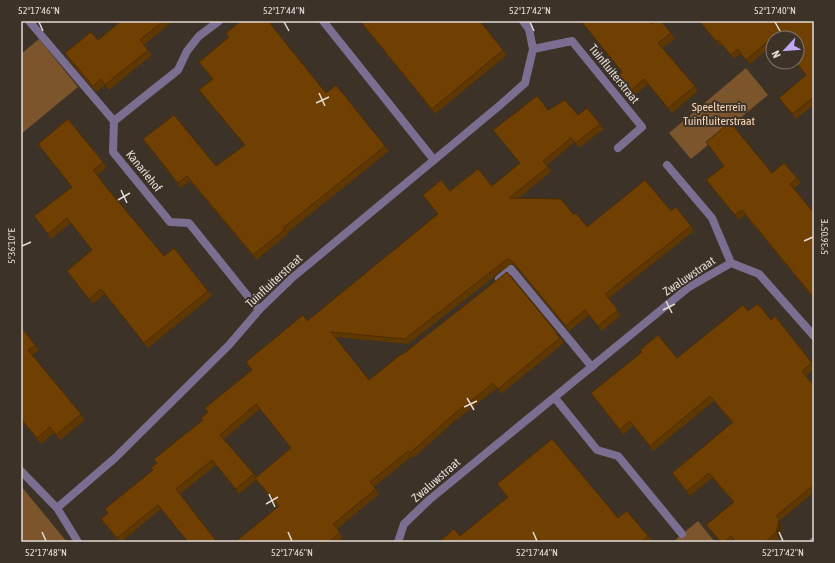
<svg xmlns="http://www.w3.org/2000/svg" width="835" height="563" viewBox="0 0 835 563" font-family="'Asap Condensed',sans-serif">
	<style>
		.green { fill: #7d552d }
		.lines { fill: none; stroke-linecap: round; stroke-linejoin: round }
		.street { stroke: #7a6f91; stroke-width: 8 }
		.wall { fill: #5f3701; fill-rule: evenodd }
		.shaded-wall { fill: #4e2d01 }
		.building { fill: #6f4001; stroke: #4e2d01 }
		.ticks { fill: none; stroke: #e3dcd6; stroke-width: 1.5 }
		.labels { text-anchor: middle; stroke-width: 4; stroke-linejoin: round; paint-order: stroke }
		.street-label { font-size: 12px; fill: #e3dcd6; stroke: #3c3228 }
		.park-label { font-size: 12px; fill: #fad6b5; stroke: #3c3228 }
		.neatline { fill: none; stroke: #e3dcd6; stroke-width: 1.5 }
		.ticks-label { font-size: 10px; text-anchor: middle; fill: #e3dcd6 }
	</style>
	<rect width="100%" height="100%" fill="#3c3228"/>
	<!-- green -->
	<g class="green">
		<polygon points="39,39 78,87 21,134 21,54"/>
		<polygon points="746,68 768,95 691,159 669,133"/>
		<polygon points="21,486 67,542 21,542"/>
		<polygon points="698,521 715,542 673,542"/>
	</g>
	<g class="lines">
		<!-- street -->
		<g class="street">
			<polyline points="29,21 114,121"/>
			<polyline points="219,21 199,36 187,51 178,70 114,121 113,152 170,222 189,223 259,310"/>
			<polyline points="323,21 434,160"/>
			<polyline points="533,49 572,41 642,127 618,148"/>
			<polyline points="667,165 712,218 731,263"/>
			<polyline points="499,279 511,269 592,367"/>
			<polyline points="555,398 597,450 618,456 682,534"/>
			<polyline points="21,471 57,508 78,542"/>
			<polyline points="57,508 115,458 229,345 259,310 292,278 499,106 525,83 533,49 529,29 523,21"/>
			<polyline points="398,542 404,524 429,500 689,287 731,263 759,274 814,336"/>
			<polyline points="813,542 814,541"/>
		</g>
	</g>
	<!-- wall -->
	<g class="wall">
		<polygon points="121,21 173,21 144,45 152,55 109,90 105,85 96,92 68,59 65,53 98,40"/>
		<polygon points="360,21 503,50 507,55 435,114"/>
		<polygon points="581,21 650,21 652,24 671,33 675,39 662,48 698,91 672,113 648,84 631,98 616,77 622,72"/>
		<polygon points="699,21 814,21 814,105 796,119 779,98 806,75 795,62 797,62 797,38 773,38 773,45 750,64 741,54 734,59 722,45 720,46"/>
		<polygon points="226,33 326,93 385,146 389,151 287,233 287,235 256,260 190,181 181,188 143,139 216,166 245,146 199,90 212,79 199,62 229,37"/>
		<path d="M548 110 578 115 600 124 604 129 579 148 575 142 547 165 552 171 519 198 574 215 587 227 671 211 691 226 694 231 608 299 621 315 602 331 589 315 569 331 515 266 511 264 408 344 335 337 369 380 557 333 564 343 501 394 497 388 455 421 413 458 412 456 374 487 379 494 337 529 343 537 338 542H235L278 507 256 480 239 494 216 465 180 494 217 542H188L161 509 121 542H119L101 519 108 513 105 509 153 470 157 463 154 459 203 420 208 412 252 370 246 362 307 321 438 214 423 195 492 186 520 163 493 130ZM260 409 291 448 256 477 224 439Z"/>
		<polygon points="38,144 103,162 107,167 97,175 105,185 105,186 164,256 208,291 212,296 148,348 105,294 93,304 67,271 92,250 71,223 51,239 38,221 72,187"/>
		<polygon points="772,173 797,178 801,183 794,188 814,213 814,299 745,215 739,220 706,180"/>
		<polygon points="748,311 771,320 775,316 814,365 814,369 806,376 814,386 814,492 779,521 782,525 779,538 774,542 735,542 735,541 734,542 720,542 706,525 734,503 712,478 690,496 672,473 732,423 714,401 653,451 633,426 623,435 591,393 677,358"/>
		<polygon points="21,327 39,350 32,355 85,420 60,440 54,433 41,444 21,420"/>
		<polygon points="497,484 618,518 648,536 652,541 651,542 439,542 460,536 508,497"/>
	</g>
	<!-- shaded-wall -->
	<polygon class="shaded-wall" points="779,520 782,525 779,538 776,533"/>
	<!-- building -->
	<g class="building">
		<polygon points="121,21 163,21 140,40 148,50 105,85 101,79 93,86 65,53 91,32 98,40"/>
		<polygon points="241,21 268,21 326,93 336,85 385,146 283,228 284,230 253,255 187,176 178,183 143,139 174,115 216,166 245,145 199,90 213,79 199,62 229,37 226,33"/>
		<polygon points="360,21 480,21 503,50 432,109"/>
		<polygon points="581,21 650,21 652,24 656,21 661,21 671,33 658,43 695,86 668,108 644,79 628,93 616,77 622,72"/>
		<polygon points="699,21 814,21 814,97 792,114 779,98 806,75 796,62 797,62 797,38 776,38 775,36 746,60 738,49 731,55 718,40 716,41"/>
		<polygon points="537,96 548,110 565,100 578,115 587,108 600,124 576,143 571,138 543,161 548,167 509,198 561,199 574,215 576,213 587,227 645,180 671,211 676,207 691,226 605,294 618,310 598,326 585,310 566,326 512,261 507,259 405,339 331,332 369,380 400,355 403,354 507,272 557,333 556,334 560,338 498,389 493,383 452,416 410,453 408,451 370,482 376,489 333,524 340,532 329,542 235,542 279,506 255,478 291,448 256,404 220,435 254,474 236,489 212,460 176,489 217,542 188,542 158,505 117,538 101,519 108,513 105,509 153,470 151,468 157,463 154,459 203,420 201,418 208,412 205,408 252,370 246,362 303,315 307,321 438,214 423,195 441,180 450,191 478,169 492,186 520,163 493,130"/>
		<polygon points="68,119 103,162 93,170 102,181 101,181 164,256 174,248 208,291 144,343 101,289 89,299 67,271 92,250 67,218 48,234 34,216 72,187 38,144"/>
		<polygon points="730,122 772,173 784,163 797,178 790,184 814,213 814,298 742,210 735,215 706,180 724,166 706,142"/>
		<polygon points="758,304 771,320 775,316 812,363 802,371 814,386 814,485 776,516 779,520 776,533 765,542 736,542 731,536 724,542 721,542 706,525 734,502 709,473 687,491 672,473 733,422 710,396 650,446 630,421 620,430 591,393 642,352 640,350 658,335 677,358 743,305 748,311"/>
		<polygon points="21,327 35,345 28,350 81,414 56,435 50,427 37,438 21,419"/>
		<polygon points="552,439 618,518 627,511 648,536 641,542 542,542 539,539 535,542 439,542 454,529 460,536 508,497 497,484"/>
	</g>
	<!-- ticks -->
	<path class="ticks" d="M39 22 43 31M284 22 289 31M530 22 534 31M775 22 780 31M319 93 325 106M316 103 329 97M121 190 127 203M118 200 130 193M804 241 813 237M22 246 31 242M666 301 672 313M663 310 675 304M467 398 474 410M464 407 477 401M269 494 275 507M266 504 278 497M42 532 46 541M288 532 292 541M533 532 537 541M779 532 783 541"/>
	<g class="labels">
		<!-- street labels -->
		<g class="street-label">
			<text transform="translate(614 74) rotate(51)" y="4">Tuinfluiterstraat</text>
			<text transform="translate(144 171) rotate(51)" y="4">Kanariehof</text>
			<text transform="translate(689 276) rotate(-34)" y="4">Zwaluwstraat</text>
			<text transform="translate(274 281) rotate(-43)" y="4">Tuinfluiterstraat</text>
			<text transform="translate(436 480) rotate(-41)" y="4">Zwaluwstraat</text>
		</g>
		<!-- park labels -->
		<g class="park-label">
			<text x="719" y="111">Speelterrein<tspan x="719" dy="14">Tuinfluiterstraat</tspan></text>
		</g>
	</g>
	<!-- border -->
	<rect width="835" height="563" fill="none" stroke="#3c3228" stroke-width="44"/>
	<!-- north arrow -->
	<g transform="translate(785 50) rotate(244)"><circle r="19" fill="#3c3228" stroke="#7f766e"/>
	<path d="M0-3L7 15L0 10L-7 15Z" fill="#c1a8f3"/>
	<text y="-6" font-size="11" font-weight="bold" text-anchor="middle" fill="#e3dcd6">N</text>
	</g>
	<rect x="22" y="22" width="791" height="519" class="neatline"/>
	<g class="ticks-label">
		<text x="39" y="14">52°17'46"N</text>
		<text x="284" y="14">52°17'44"N</text>
		<text x="530" y="14">52°17'42"N</text>
		<text x="775" y="14">52°17'40"N</text>
		<text transform="translate(824 237) rotate(-90)" y="4">5°36'05"E</text>
		<text transform="translate(11 246) rotate(-90)" y="4">5°36'10"E</text>
		<text x="46" y="556">52°17'48"N</text>
		<text x="292" y="556">52°17'46"N</text>
		<text x="537" y="556">52°17'44"N</text>
		<text x="783" y="556">52°17'42"N</text>
	</g>
</svg>
